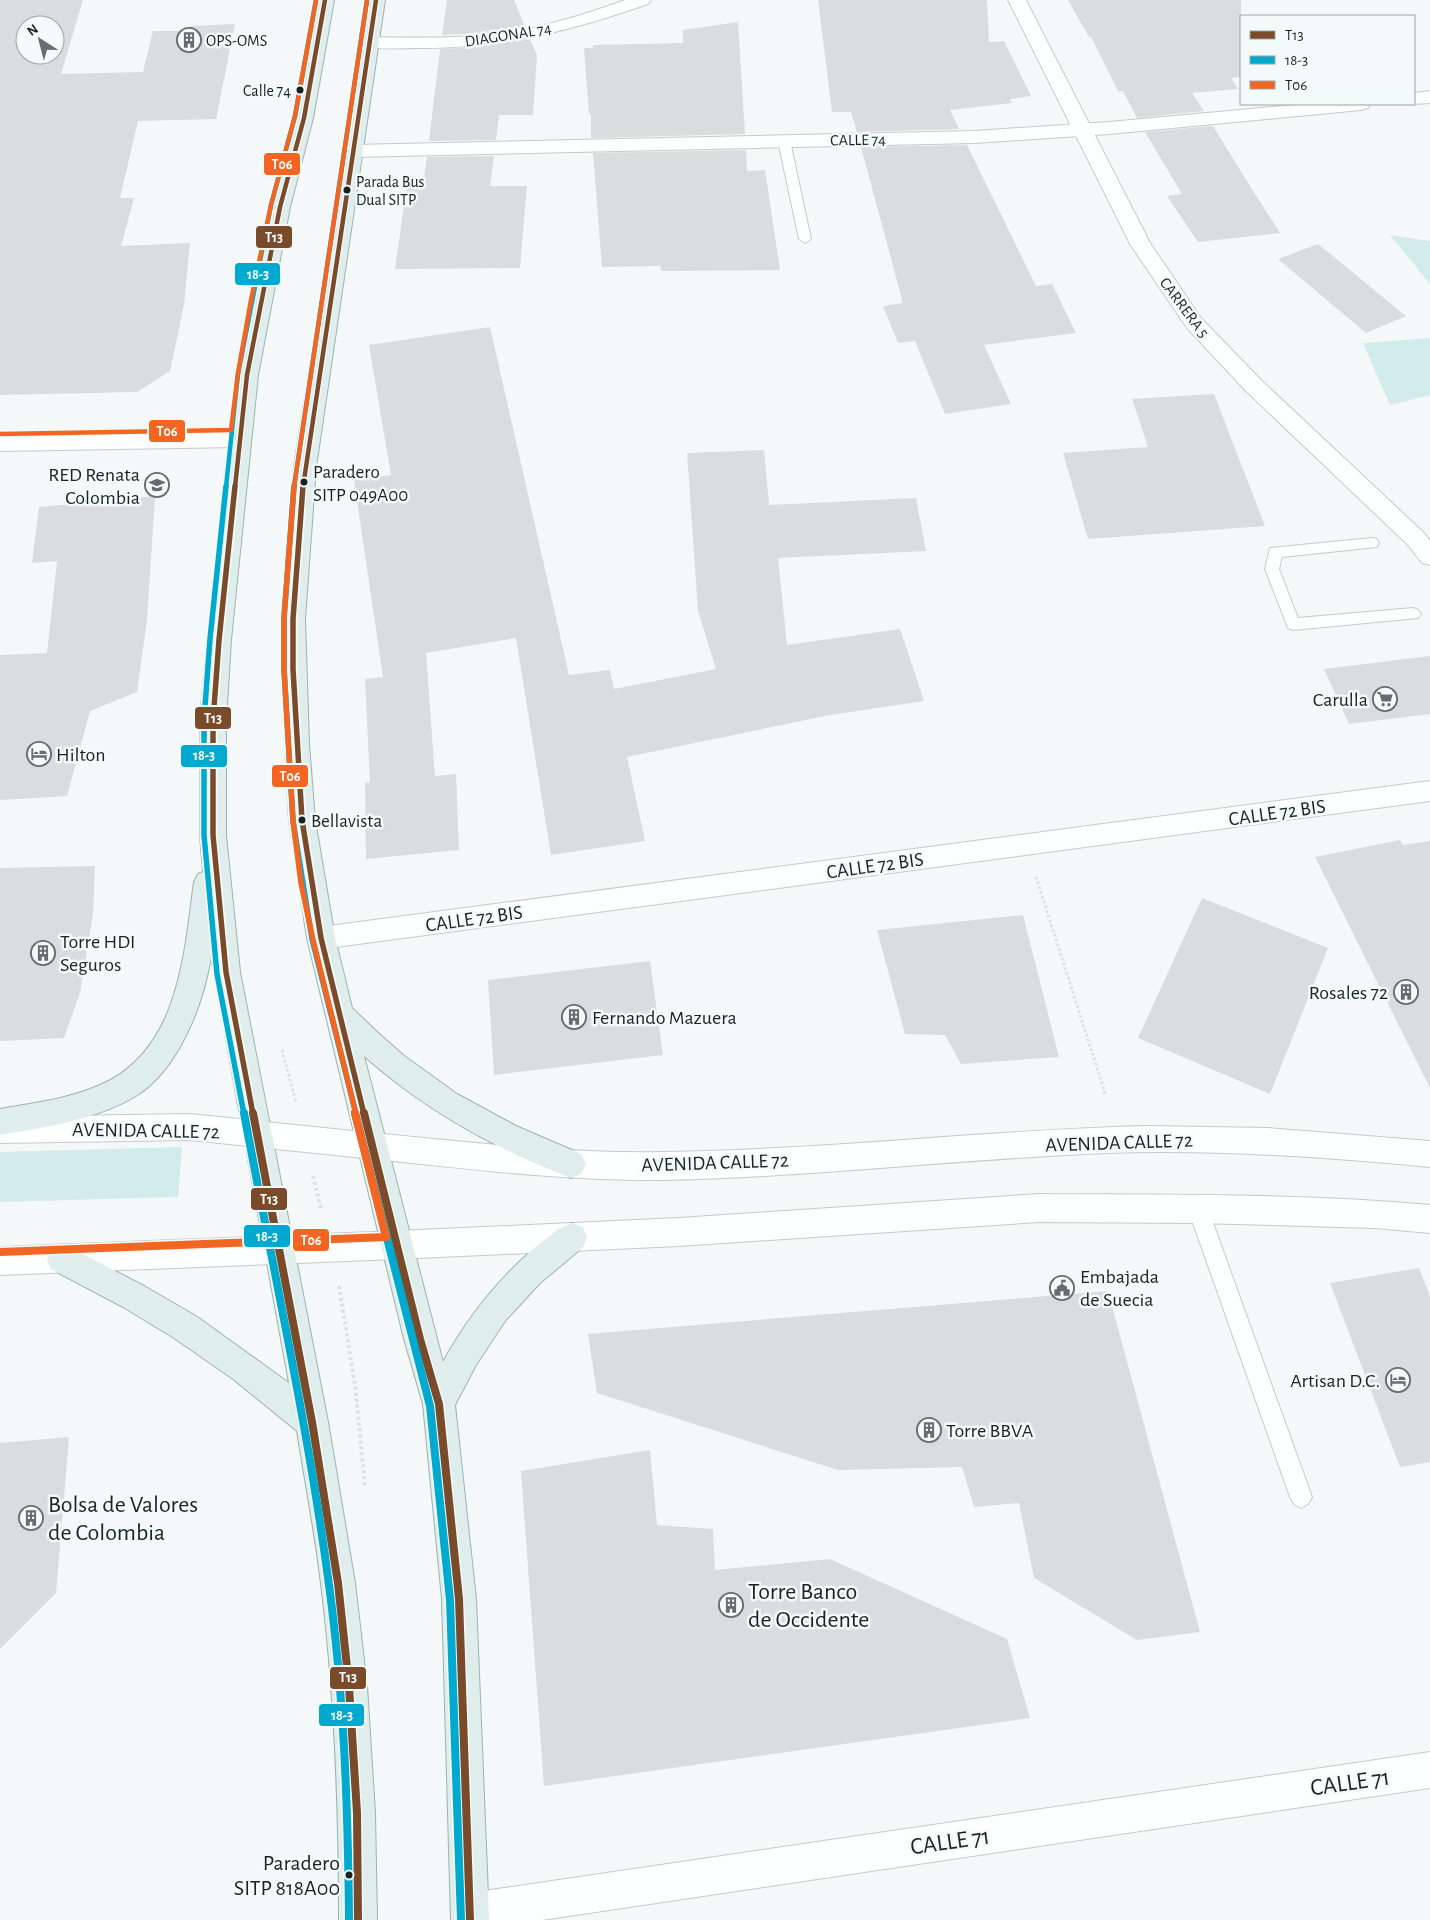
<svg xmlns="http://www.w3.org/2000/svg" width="1430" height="1920" viewBox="0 0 1430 1920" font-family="'Alegreya Sans',sans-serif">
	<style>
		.green { fill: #d2ecec }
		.building { fill: #dadddd; fill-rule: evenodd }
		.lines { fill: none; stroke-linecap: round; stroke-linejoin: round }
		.service-casing { stroke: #c7caca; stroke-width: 2 }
		.minor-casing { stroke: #c7caca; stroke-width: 2 }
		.tertiary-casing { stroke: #c7caca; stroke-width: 2 }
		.secondary-casing { stroke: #c7caca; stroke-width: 2 }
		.primary-casing { stroke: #9cb3b4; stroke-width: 2 }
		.path-far1 { stroke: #e0e0e0; stroke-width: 3; stroke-dasharray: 2.5 2.5; stroke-linecap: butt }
		.path { stroke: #e0e0e0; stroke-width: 4; stroke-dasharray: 3 3; stroke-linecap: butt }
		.service { fill: #fdfefe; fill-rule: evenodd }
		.minor { fill: #fdfefe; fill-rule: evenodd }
		.tertiary { fill: #fdfefe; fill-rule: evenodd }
		.secondary { fill: #fdfefe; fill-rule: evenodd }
		.primary { fill: #e0eded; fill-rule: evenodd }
		.bus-1-far2-casing { stroke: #f2fafa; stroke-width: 7 }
		.bus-1-far1-casing { stroke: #f2fafa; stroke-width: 9 }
		.bus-1-casing { stroke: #f2fafa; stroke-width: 11 }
		.bus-2-far2-casing { stroke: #f2fafa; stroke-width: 7 }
		.bus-2-far1-casing { stroke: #f2fafa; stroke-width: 9 }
		.bus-2-casing { stroke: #f2fafa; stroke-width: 11 }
		.bus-3-far2-casing { stroke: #f2fafa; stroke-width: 7 }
		.bus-3-far1-casing { stroke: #f2fafa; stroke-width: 9 }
		.bus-3-casing { stroke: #f2fafa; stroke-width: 11 }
		.bus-1-far2 { stroke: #7a4b2a; stroke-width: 4.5 }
		.bus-1-far1 { stroke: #7a4b2a; stroke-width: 5.5 }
		.bus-1 { stroke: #7a4b2a; stroke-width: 8 }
		.bus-2-far2 { stroke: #00a9ce; stroke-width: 4.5 }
		.bus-2-far1 { stroke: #00a9ce; stroke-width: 5.5 }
		.bus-2 { stroke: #00a9ce; stroke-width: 8 }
		.bus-3-far2 { stroke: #f26522; stroke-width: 4.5 }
		.bus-3-far1 { stroke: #f26522; stroke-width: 5.5 }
		.bus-3 { stroke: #f26522; stroke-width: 8 }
		.bus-dot { fill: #1e2121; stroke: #f2fafa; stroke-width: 2 }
		.labels { text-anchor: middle; stroke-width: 5; stroke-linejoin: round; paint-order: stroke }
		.far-street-label { font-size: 16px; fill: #1e2121; stroke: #f2fafa }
		.far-poi-label { font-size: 16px; fill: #1e2121; stroke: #f2fafa; text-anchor: start }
		.far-bus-label { font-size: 16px; fill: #1e2121; stroke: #f2fafa; text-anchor: end }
		.bus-label { font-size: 19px; fill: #1e2121; stroke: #f2fafa; text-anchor: start }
		.poi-label { font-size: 20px; fill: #1e2121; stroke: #f2fafa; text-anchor: start }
		.street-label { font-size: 20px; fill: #1e2121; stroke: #f2fafa }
		.near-bus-label { font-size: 22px; fill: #1e2121; stroke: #f2fafa; text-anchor: end }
		.near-poi-label { font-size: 24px; fill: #1e2121; stroke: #f2fafa; text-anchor: start }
		.near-street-label { font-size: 24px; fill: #1e2121; stroke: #f2fafa }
		.line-badge { stroke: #f2fafa; stroke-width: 2 }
		.badge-label { font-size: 14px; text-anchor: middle; font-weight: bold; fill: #fff }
	</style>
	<rect width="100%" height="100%" fill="#f4f8f8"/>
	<!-- green -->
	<g class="green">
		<polygon points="1390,235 1430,241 1430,284"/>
		<polygon points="1430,338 1430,395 1390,405 1363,343"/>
		<polygon points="182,1147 178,1197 0,1202 0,1152"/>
	</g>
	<!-- building -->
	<g class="building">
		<path d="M0 0H83L61 74 143 72 153 31H189L190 26 235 24 216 119 138 121 120 198H134L121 246 190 243 184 305 170 371 137 392 0 395ZM25 25H55V55H25Z"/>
		<polygon points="447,0 514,0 525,27 484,33 442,35"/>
		<polygon points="818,0 987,0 989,42 1004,41 1031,96 1010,99 1012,103 950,110 959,129 857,132 851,112 832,112"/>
		<polygon points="1068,0 1241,0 1241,77 1231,78 1238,89 1192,93 1204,111 1137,118 1123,91 1118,91 1091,37 1089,37"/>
		<polygon points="738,22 745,134 591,138 591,114 589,114 584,48 593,48 593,45 683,43 683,30"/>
		<polygon points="530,39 537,55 533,115 499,115 496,140 429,141 440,49 477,47"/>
		<polygon points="1213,126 1250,186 1280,233 1198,242 1167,196 1182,194 1145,132"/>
		<polygon points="967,145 1036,286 1052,284 1076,333 984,345 1011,404 945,414 915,341 898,343 883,306 903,303 861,147"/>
		<polygon points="746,150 747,171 765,170 780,270 661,271 660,266 602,267 593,153"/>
		<polygon points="494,156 490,186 527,186 520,268 395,269 408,177 424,177 427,157"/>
		<polygon points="1318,244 1406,316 1366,333 1278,259"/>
		<polygon points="490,327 569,675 610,670 614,689 716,669 698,611 687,453 764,450 769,505 916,498 926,551 778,558 787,645 900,629 924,701 830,715 627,757 645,841 551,855 516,638 426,653 435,776 456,774 459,850 366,859 365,783 370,782 365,679 383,677 354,480 391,475 369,345"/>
		<polygon points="1214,394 1265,526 1088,539 1063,453 1148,447 1132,399"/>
		<polygon points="155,496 147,620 137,692 90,711 67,796 0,800 0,655 47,653 57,561 32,563 39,507"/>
		<polygon points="1430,656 1430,714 1349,724 1324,669"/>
		<polygon points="1400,840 1403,845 1430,841 1430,1088 1315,857"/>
		<polygon points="95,866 93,914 80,993 64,1038 0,1041 0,868"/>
		<polygon points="1202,898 1328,948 1270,1094 1138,1038"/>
		<polygon points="1023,915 1059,1057 961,1064 945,1035 905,1034 877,930"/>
		<polygon points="650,961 663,1055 494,1075 488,980"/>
		<polygon points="1419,1268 1430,1296 1430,1462 1400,1467 1330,1283"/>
		<polygon points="1108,1291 1200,1632 1137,1640 1034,1578 1019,1503 974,1507 962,1467 838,1470 597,1393 588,1334"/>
		<polygon points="69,1437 56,1593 0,1649 0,1443"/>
		<polygon points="650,1450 657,1525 713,1529 715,1570 830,1559 1007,1639 1030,1718 544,1786 521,1471"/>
	</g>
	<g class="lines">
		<defs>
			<g id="service">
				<polygon points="784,137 790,141 811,239 805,243 799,239 778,141"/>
				<polygon points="1372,538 1377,539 1379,543 1377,547 1282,557 1279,569 1298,618 1413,608 1418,610 1421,614 1418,618 1293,630 1288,628 1265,569 1270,548"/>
				<polygon points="1198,1200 1205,1203 1208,1209 1312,1497 1308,1504 1301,1508 1294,1504 1290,1497 1188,1209 1191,1203"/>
			</g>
			<g id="minor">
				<path d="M625 0H651L648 4C571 31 499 49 417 48 400 48 380 50 364 46L361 42 364 38 370 37C421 38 472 39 522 30 557 23 592 12 625 0Z"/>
				<polygon points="1430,91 1430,103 1411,104 1414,104 1414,93"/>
				<polygon points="1305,104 1370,104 1368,108 1361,110 1109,134 975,143 353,157 346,155 343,151 346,147 353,145 975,131 1109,122"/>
				<polygon points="1430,781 1430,801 321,949 311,946 307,938 311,930 321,927"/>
				<polygon points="1430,1752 1430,1788 542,1920 455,1920 451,1912 457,1899 470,1893"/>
			</g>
			<g id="tertiary">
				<polygon points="1008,0 1026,0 1150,243 1201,318 1261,380 1424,533 1430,541 1430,565 1422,563 1408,545 1245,390 1187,328 1130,244"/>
				<polygon points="239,431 247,434 250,439 247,444 239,447 0,451 0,435"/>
				<path d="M1146 1126 1268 1128 1430 1141V1167C1322 1157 1214 1149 1106 1153 959 1159 812 1177 665 1180 567 1181 470 1169 373 1159L363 1155 358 1146 363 1137 373 1133C470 1142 567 1154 664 1152 825 1150 986 1130 1146 1126Z"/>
				<path d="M1039 1194C1169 1195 1300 1193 1430 1205V1233L1374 1228 1198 1223 1039 1222 679 1246 397 1259 386 1255 382 1245 386 1235 397 1231 679 1218Z"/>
			</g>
			<g id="secondary">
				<polygon points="190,1114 373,1133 383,1137 388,1146 383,1155 373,1159 190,1140 0,1143 0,1117"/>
				<polygon points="397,1231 408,1235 412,1245 408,1255 397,1259 0,1275 0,1247"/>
			</g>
			<g id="primary">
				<path d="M316 0H334L313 118 290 207 258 375 231 640 226 721V835L240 972 328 1422 355 1583 367 1686 375 1813 377 1920H339C339 1808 335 1696 321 1584 315 1533 305 1482 297 1431L233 1379 174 1338 123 1307 51 1269 47 1259 51 1249 62 1245 73 1249 144 1286 196 1316 289 1383 211 957C203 1005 179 1069 136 1096 96 1120 45 1127 0 1135V1109C33 1103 69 1099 100 1085 179 1051 184 955 194 882L198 874 203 872 200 835V721L207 640 236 375 270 207 295 118Z"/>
				<path d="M367 0H385L316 467 305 619 309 744 315 820 335 938 352 1008 376 1031 403 1055 457 1094 516 1126 581 1154 586 1164 581 1174 571 1178C495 1149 425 1110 364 1056L443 1362C466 1320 495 1283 531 1251 544 1240 556 1229 572 1223L583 1227 587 1237 583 1247 540 1283 505 1321 476 1365 455 1405 476 1599 489 1920H451L442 1599 423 1404 404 1339 307 938 289 820 281 669V619L294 467Z"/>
			</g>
		</defs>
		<!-- service casing -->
		<use href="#service" class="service-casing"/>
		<!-- minor casing -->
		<use href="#minor" class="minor-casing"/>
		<!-- tertiary casing -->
		<use href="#tertiary" class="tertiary-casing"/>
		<!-- secondary casing -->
		<use href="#secondary" class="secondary-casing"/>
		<!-- primary casing -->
		<use href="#primary" class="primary-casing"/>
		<!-- path-far1 -->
		<g class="path-far1">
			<polyline points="1036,877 1106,1096"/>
			<polyline points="282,1050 296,1102"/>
		</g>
		<!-- path -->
		<g class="path">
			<polyline points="313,1176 321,1209"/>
			<polyline points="339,1286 355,1385 365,1485"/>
		</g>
		<!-- service -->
		<use href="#service" class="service"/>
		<!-- minor -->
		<use href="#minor" class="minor"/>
		<!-- tertiary -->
		<use href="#tertiary" class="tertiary"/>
		<!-- secondary -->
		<use href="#secondary" class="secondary"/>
		<!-- primary -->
		<use href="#primary" class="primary"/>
		<defs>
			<g id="bus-1-far2">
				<polyline points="235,487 247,375 280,207 304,118 325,0"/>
				<polyline points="303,487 376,0"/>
			</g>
			<g id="bus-1-far1">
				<polyline points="235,486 219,640 213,721 213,835 226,972 253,1114"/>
				<polyline points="303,486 293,619 293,669 302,820 321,938 364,1114"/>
			</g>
			<g id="bus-1">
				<polyline points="253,1113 312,1422 338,1583 349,1686 357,1813 358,1920"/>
				<polyline points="364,1113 420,1339 439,1404 459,1599 470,1920"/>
			</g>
			<g id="bus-2-far2">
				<polyline points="226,487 238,374 271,205 295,116 316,0"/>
				<polyline points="294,487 367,0"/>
			</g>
			<g id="bus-2-far1">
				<polyline points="226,486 210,639 204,720 204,835 217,974 244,1114"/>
				<polyline points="294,486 284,618 284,669 293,821 312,939 356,1114"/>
			</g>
			<g id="bus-2">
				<path d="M244 1113C273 1269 308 1426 329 1585 344 1696 348 1808 349 1920"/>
				<polyline points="355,1113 430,1406 450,1600 461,1920"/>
			</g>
			<g id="bus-3-far2">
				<polyline points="0,434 231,430 238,373 251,300 271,205 295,116 316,0"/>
				<polyline points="294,487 367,0"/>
			</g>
			<polyline id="bus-3-far1" points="294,486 284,618 284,669 293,821 301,883 313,940 356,1114"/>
			<polyline id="bus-3" points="0,1252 386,1237 355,1113"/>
		</defs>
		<!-- bus-1-far2 casing -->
		<use href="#bus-1-far2" class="bus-1-far2-casing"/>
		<!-- bus-1-far1 casing -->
		<use href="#bus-1-far1" class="bus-1-far1-casing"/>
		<!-- bus-1 casing -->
		<use href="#bus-1" class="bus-1-casing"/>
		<!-- bus-2-far2 casing -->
		<use href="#bus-2-far2" class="bus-2-far2-casing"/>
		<!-- bus-2-far1 casing -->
		<use href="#bus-2-far1" class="bus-2-far1-casing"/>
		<!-- bus-2 casing -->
		<use href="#bus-2" class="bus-2-casing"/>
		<!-- bus-3-far2 casing -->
		<use href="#bus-3-far2" class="bus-3-far2-casing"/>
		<!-- bus-3-far1 casing -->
		<use href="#bus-3-far1" class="bus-3-far1-casing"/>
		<!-- bus-3 casing -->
		<use href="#bus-3" class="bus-3-casing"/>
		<!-- bus-1-far2 -->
		<use href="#bus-1-far2" class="bus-1-far2"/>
		<!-- bus-1-far1 -->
		<use href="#bus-1-far1" class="bus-1-far1"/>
		<!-- bus-1 -->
		<use href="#bus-1" class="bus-1"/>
		<!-- bus-2-far2 -->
		<use href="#bus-2-far2" class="bus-2-far2"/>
		<!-- bus-2-far1 -->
		<use href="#bus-2-far1" class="bus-2-far1"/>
		<!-- bus-2 -->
		<use href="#bus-2" class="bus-2"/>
		<!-- bus-3-far2 -->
		<use href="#bus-3-far2" class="bus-3-far2"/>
		<!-- bus-3-far1 -->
		<use href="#bus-3-far1" class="bus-3-far1"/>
		<!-- bus-3 -->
		<use href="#bus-3" class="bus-3"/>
	</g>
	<!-- icons -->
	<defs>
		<symbol id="building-ring" viewBox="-11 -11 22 22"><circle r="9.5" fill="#f2fafa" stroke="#696c6c" stroke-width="1.5"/><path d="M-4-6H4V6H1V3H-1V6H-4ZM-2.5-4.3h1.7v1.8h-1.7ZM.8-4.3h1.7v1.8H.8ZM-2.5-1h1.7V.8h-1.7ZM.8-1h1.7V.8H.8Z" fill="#696c6c"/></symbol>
		<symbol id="university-ring" viewBox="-11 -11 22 22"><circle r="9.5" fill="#f2fafa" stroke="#696c6c" stroke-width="1.5"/><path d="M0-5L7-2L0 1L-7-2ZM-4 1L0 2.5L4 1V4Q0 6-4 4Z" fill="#696c6c"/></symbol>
		<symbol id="supermarket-ring" viewBox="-11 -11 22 22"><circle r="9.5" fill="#f2fafa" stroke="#696c6c" stroke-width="1.5"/><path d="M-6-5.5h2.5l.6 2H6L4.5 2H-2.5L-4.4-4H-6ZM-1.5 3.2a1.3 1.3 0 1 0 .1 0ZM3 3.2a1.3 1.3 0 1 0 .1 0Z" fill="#696c6c"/></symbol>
		<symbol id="hotel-ring" viewBox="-11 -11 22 22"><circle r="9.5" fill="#f2fafa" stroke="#696c6c" stroke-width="1.5"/><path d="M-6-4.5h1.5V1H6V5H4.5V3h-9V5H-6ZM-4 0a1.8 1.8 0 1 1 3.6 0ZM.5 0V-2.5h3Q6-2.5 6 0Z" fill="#696c6c"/></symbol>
		<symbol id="civic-ring" viewBox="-11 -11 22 22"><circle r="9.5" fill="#f2fafa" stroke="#696c6c" stroke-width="1.5"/><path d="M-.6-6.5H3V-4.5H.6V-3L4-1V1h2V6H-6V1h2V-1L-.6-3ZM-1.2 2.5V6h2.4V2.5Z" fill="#696c6c"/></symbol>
	</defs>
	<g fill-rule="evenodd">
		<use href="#building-ring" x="175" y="26" width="28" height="28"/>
		<use href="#university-ring" x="143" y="471" width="28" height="28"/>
		<use href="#supermarket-ring" x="1371" y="685" width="28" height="28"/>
		<use href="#hotel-ring" x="25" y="740" width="28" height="28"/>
		<use href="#building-ring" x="29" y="939" width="28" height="28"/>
		<use href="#building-ring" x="1392" y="978" width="28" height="28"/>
		<use href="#building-ring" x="560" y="1003" width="28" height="28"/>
		<use href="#civic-ring" x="1048" y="1274" width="28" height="28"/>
		<use href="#hotel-ring" x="1384" y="1366" width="28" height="28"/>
		<use href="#building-ring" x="915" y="1416" width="28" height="28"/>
		<use href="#building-ring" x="17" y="1504" width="28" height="28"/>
		<use href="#building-ring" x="717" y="1591" width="28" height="28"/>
	</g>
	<!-- markers -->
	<g class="bus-dot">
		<circle cx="300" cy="90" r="4.5"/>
		<circle cx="347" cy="190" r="4.5"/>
		<circle cx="304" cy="482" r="4.5"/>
		<circle cx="302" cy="820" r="4.5"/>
		<circle cx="349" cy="1875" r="4.5"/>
	</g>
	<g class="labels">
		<!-- far-street labels -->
		<g class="far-street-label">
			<text transform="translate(508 34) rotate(-9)" y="6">DIAGONAL 74</text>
			<text transform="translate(858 139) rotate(-1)" y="6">CALLE 74</text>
			<text transform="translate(1185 307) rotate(53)" y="6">CARRERA 5</text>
		</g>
		<!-- far-poi labels -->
		<g class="far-poi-label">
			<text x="206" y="46">OPS-OMS</text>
		</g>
		<!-- far-bus labels -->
		<g class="far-bus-label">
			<text x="291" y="96">Calle 74</text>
			<text x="356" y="187" text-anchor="start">Parada Bus<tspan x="356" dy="18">Dual SITP</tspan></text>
		</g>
		<!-- bus labels -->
		<g class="bus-label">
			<text x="313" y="478">Paradero<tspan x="313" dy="23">SITP 049A00</tspan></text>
			<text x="311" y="827">Bellavista</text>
		</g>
		<!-- poi labels -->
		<g class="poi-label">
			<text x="140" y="481" text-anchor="end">RED Renata<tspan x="140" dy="23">Colombia</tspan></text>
			<text x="1368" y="706" text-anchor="end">Carulla</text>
			<text x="56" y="761">Hilton</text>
			<text x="60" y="948">Torre HDI<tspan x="60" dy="23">Seguros</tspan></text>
			<text x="1388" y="999" text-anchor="end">Rosales 72</text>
			<text x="592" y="1024">Fernando Mazuera</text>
			<text x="1080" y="1283">Embajada<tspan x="1080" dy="23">de Suecia</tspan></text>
			<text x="1380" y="1387" text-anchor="end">Artisan D.C.</text>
			<text x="946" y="1437">Torre BBVA</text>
		</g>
		<!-- street labels -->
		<g class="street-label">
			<text transform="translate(1277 812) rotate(-8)" y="7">CALLE 72 BIS</text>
			<text transform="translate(875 865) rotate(-8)" y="7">CALLE 72 BIS</text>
			<text transform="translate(474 918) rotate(-8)" y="7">CALLE 72 BIS</text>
			<text transform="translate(146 1130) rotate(1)" y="7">AVENIDA CALLE 72</text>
			<text transform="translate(1119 1142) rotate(-2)" y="7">AVENIDA CALLE 72</text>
			<text transform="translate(715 1162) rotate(-2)" y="7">AVENIDA CALLE 72</text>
		</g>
		<!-- near-bus labels -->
		<g class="near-bus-label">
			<text x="340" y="1870">Paradero<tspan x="340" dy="25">SITP 818A00</tspan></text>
		</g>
		<!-- near-poi labels -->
		<g class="near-poi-label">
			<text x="48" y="1512">Bolsa de Valores<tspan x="48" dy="28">de Colombia</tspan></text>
			<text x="748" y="1599">Torre Banco<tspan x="748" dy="28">de Occidente</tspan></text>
		</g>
		<!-- near-street labels -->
		<g class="near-street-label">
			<text transform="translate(1350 1782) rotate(-8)" y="8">CALLE 71</text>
			<text transform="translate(950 1841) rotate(-8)" y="8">CALLE 71</text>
		</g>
	</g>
	<g class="line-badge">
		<rect x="263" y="152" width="38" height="24" rx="5" fill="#f26522"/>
		<rect x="255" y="225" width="38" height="24" rx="5" fill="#7a4b2a"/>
		<rect x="234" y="262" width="47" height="24" rx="5" fill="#00a9ce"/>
		<rect x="148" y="419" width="38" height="24" rx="5" fill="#f26522"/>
		<rect x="194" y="706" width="38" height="24" rx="5" fill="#7a4b2a"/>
		<rect x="180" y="744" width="48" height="24" rx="5" fill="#00a9ce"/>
		<rect x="271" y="764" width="38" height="24" rx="5" fill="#f26522"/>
		<rect x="250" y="1187" width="38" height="24" rx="5" fill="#7a4b2a"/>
		<rect x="243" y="1224" width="48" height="24" rx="5" fill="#00a9ce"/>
		<rect x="292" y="1228" width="38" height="24" rx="5" fill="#f26522"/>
		<rect x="329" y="1666" width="38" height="24" rx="5" fill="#7a4b2a"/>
		<rect x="318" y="1703" width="47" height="24" rx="5" fill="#00a9ce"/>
	</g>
	<g class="badge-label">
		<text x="282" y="169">T06</text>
		<text x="274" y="242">T13</text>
		<text x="258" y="279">18-3</text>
		<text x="167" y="436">T06</text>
		<text x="213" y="723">T13</text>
		<text x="204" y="760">18-3</text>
		<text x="290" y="781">T06</text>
		<text x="269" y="1204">T13</text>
		<text x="267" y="1241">18-3</text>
		<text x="311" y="1245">T06</text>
		<text x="348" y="1682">T13</text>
		<text x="342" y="1720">18-3</text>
	</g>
	<!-- legend -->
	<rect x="1240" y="15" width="175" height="90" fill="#f2fafa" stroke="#9da3a3"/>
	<rect x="1250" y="31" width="25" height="8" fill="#7a4b2a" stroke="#9da3a3"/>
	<text x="1285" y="40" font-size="15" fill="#1e2121">T13</text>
	<rect x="1250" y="56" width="25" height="8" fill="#00a9ce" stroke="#9da3a3"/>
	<text x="1285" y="65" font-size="15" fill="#1e2121">18-3</text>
	<rect x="1250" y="81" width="25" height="8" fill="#f26522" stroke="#9da3a3"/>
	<text x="1285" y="90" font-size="15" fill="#1e2121">T06</text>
	<!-- north arrow -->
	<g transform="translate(40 40) rotate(324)"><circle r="24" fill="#f2fafa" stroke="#9da3a3"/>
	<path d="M0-4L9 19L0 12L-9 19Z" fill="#696c6c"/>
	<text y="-8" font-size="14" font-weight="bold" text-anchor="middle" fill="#1e2121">N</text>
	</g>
</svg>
